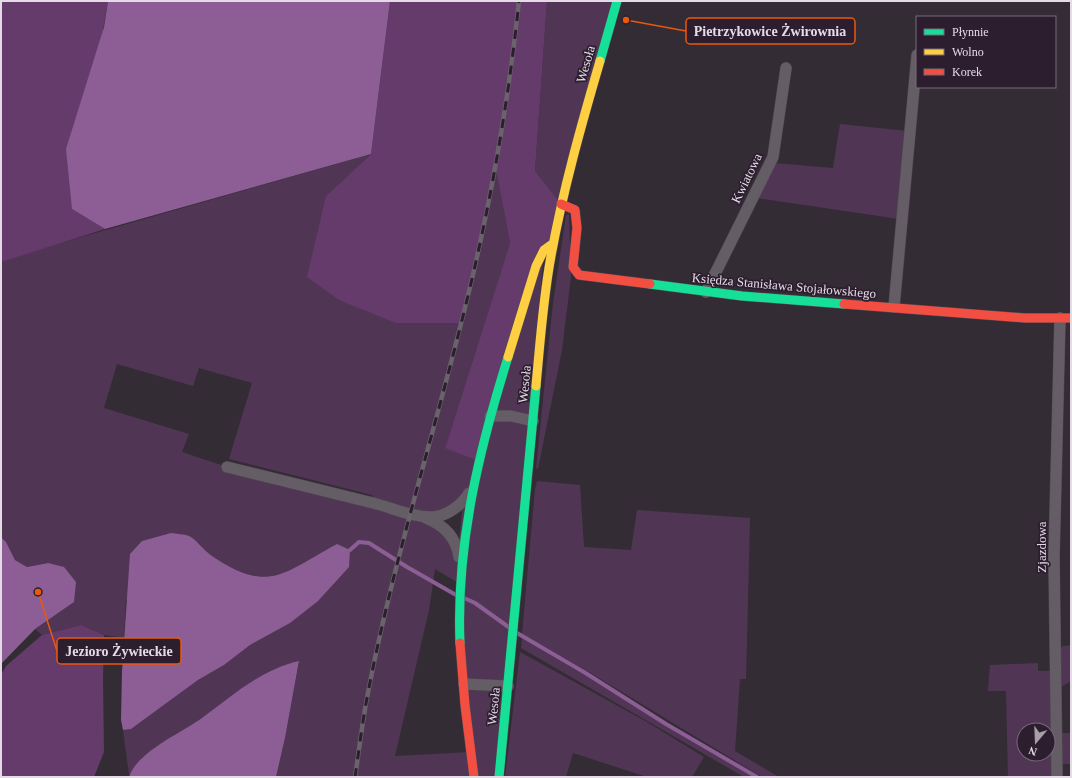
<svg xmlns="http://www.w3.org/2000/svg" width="1072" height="778" viewBox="0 0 1072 778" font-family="'Times New Roman',serif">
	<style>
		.green { fill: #503654; fill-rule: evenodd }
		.forest { fill: #653b6c }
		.water { fill: #8c5e95 }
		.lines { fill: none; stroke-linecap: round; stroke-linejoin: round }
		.stream { stroke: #8c5e95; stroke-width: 4 }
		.street-casing { stroke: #504851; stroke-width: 12 }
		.fast-casing { stroke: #504851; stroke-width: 10 }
		.slow-casing { stroke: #504851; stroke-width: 10 }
		.jam-casing { stroke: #504851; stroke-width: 10 }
		.street { stroke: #645d65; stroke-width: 11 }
		.fast { stroke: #16e098; stroke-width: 9 }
		.slow { stroke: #ffcf43; stroke-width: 9 }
		.jam { stroke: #f24e42; stroke-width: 9 }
		.rail-casing { stroke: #6a636b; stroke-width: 4.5 }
		.rail { stroke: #2c1e2f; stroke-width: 3; stroke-dasharray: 9; stroke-linecap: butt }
		.labels { text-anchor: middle; stroke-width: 3.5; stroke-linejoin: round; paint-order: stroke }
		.street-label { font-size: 13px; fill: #e5dbe6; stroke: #2c1e2f }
		.leader { fill: none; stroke: #e8590c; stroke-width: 1.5 }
		.callout-dot { fill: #e8590c; stroke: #2c1e2f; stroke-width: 1.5 }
		.callout { fill: #2c1e2f; stroke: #e8590c; stroke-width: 1.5 }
		.callout-label { font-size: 14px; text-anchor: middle; font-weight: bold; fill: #e5dbe6 }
	</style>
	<rect width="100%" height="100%" fill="#342c35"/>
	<!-- green -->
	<g class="green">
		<polygon points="547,1 618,1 561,204 535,171"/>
		<polygon points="840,124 908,131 899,219 757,198 774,163 833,168"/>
		<path d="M371 154 326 196 496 168 510 243 445 448 544 250 499 777H276L285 738 299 662 174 735 146 755 129 775 123 730 131 729 198 680 224 665 250 645 290 623 317 555C272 584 254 584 209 554L126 600 124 638 104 635 81 625 42 635 35 629 74 602 47 563 27 567 15 560 6 542 1 537V260ZM117 364 193 386 199 368 252 383 229 459 372 495 375 503 227 467 182 452 189 434 104 408ZM463 503 458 550 434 517ZM435 569 460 584 471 752 395 756 429 610Z"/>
		<polygon points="569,214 571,277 562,350 538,469 536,468 553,303 566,215"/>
		<polygon points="537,481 580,485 584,547 631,550 637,510 750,518 746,679 740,679 735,751 779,777 762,777 584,669 522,634 535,489"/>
		<polygon points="522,638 582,672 754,777 744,777 521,648"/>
		<polygon points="1071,645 1071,681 1061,687 1060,649 1063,646"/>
		<polygon points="520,652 647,722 704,757 692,777 647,777 573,753 566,777 505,777"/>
		<path d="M1038 663V671H1052L1053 777H1008L1006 691H988L990 665ZM1024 730H1048V754H1024Z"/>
		<rect x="1061" y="733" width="10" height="31"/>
	</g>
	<!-- forest -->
	<g class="forest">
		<polygon points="1,1 108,1 72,209 105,229 4,261 1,260"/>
		<polygon points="390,1 547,1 535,171 561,204 479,461 445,448 510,243 496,169 461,323 396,323 339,300 307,277 326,196 371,154"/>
		<polygon points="81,625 104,635 103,680 104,752 94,777 1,777 1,675 6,666 42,635"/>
	</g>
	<!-- water -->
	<g class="water">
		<polygon points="108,1 390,1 371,154 105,229 72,209 66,149 104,27"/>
		<path d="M171 533C176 534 184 534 189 536 197 540 204 551 212 556 270 595 284 572 337 544L350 550 349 567 318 601 290 623 250 645 224 665 198 680 131 729 123 730 121 720 122 671 130 554 142 541Z"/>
		<polygon points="1,537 6,542 15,560 27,567 48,563 64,567 76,582 74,602 35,629 1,664"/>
		<path d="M299 661 285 738 276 777H129C136 753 182 732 202 718 232 696 260 670 299 661Z"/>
	</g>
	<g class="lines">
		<!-- stream -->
		<g class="stream">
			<polyline points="350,550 359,542 369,543 407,567 456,595"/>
			<polyline points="464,598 475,603 510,628"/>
			<polyline points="517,633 584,672 666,724 757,777"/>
		</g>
		<defs>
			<g id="street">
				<polyline points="706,292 773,157 786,68"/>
				<polyline points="894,307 917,55"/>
				<polyline points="490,416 511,416 533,421"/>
				<path d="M227 467C276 479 325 491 373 503 393 508 411 517 433 517 447 516 462 505 469 493"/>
				<path d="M426 518C444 525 456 537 459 557"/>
				<polyline points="464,684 508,686"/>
				<polyline points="1057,777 1054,558 1060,318"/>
			</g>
			<g id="fast">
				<polyline points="600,61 617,1"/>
				<polyline points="650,284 742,296 844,304"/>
				<path d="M460 643C456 544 479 450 508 357"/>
				<polyline points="499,777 536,386"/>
			</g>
			<g id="slow">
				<polyline points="508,357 536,266 544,250 551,245"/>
				<path d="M536 386C540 343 543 299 551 256 563 190 581 126 600 61"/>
			</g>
			<g id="jam">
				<polyline points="561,204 575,210 577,228 573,267 579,275 650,284"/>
				<polyline points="844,304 1025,318 1071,318"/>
				<polyline points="460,643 465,705 474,777"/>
			</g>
		</defs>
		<!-- street casing -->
		<use href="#street" class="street-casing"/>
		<!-- fast casing -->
		<use href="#fast" class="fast-casing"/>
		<!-- slow casing -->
		<use href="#slow" class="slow-casing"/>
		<!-- jam casing -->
		<use href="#jam" class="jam-casing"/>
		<!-- street -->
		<use href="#street" class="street"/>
		<!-- fast -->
		<use href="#fast" class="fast"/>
		<!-- slow -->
		<use href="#slow" class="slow"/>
		<!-- jam -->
		<use href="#jam" class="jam"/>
		<defs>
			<path id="rail" d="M355 777C359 751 362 724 367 698 395 549 444 405 477 257 496 172 510 87 519 1"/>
		</defs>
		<!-- rail casing -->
		<use href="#rail" class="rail-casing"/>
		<!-- rail -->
		<use href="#rail" class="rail"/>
	</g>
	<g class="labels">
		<!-- street labels -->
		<g class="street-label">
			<text transform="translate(585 64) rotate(-74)" y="5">Wesoła</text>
			<text transform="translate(746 178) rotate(-64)" y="5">Kwiatowa</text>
			<text transform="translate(784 285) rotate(5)" y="5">Księdza Stanisława Stojałowskiego</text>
			<text transform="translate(524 384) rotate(-84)" y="5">Wesoła</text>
			<text transform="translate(1041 547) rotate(-90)" y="5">Zjazdowa</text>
			<text transform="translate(493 706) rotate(-84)" y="5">Wesoła</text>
		</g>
	</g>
	<!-- callouts -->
	<path class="leader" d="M626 20L686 31M38 592L57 651"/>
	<g class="callout-dot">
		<circle cx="626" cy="20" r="4"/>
		<circle cx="38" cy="592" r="4"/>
	</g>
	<g class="callout">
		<rect x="686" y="18" width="169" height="26" rx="4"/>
		<rect x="57" y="638" width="124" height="26" rx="4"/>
	</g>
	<g class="callout-label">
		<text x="770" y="36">Pietrzykowice Żwirownia</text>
		<text x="119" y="656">Jezioro Żywieckie</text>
	</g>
	<!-- border -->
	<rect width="1072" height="778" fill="none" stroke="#e5dbe6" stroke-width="4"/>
	<!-- legend -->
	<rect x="916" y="16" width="140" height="72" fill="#2c1e2f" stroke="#766a78"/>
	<rect x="924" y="29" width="20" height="6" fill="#16e098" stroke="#766a78"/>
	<text x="952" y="36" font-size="12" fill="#e5dbe6">Płynnie</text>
	<rect x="924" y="49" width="20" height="6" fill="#ffcf43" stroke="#766a78"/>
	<text x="952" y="56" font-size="12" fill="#e5dbe6">Wolno</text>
	<rect x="924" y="69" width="20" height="6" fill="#f24e42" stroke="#766a78"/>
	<text x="952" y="76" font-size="12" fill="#e5dbe6">Korek</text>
	<!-- north arrow -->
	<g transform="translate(1036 742) rotate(199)"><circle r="19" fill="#2c1e2f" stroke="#766a78"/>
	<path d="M0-3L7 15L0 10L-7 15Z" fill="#a79ea8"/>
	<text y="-6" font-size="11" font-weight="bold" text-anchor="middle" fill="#e5dbe6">N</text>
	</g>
</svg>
